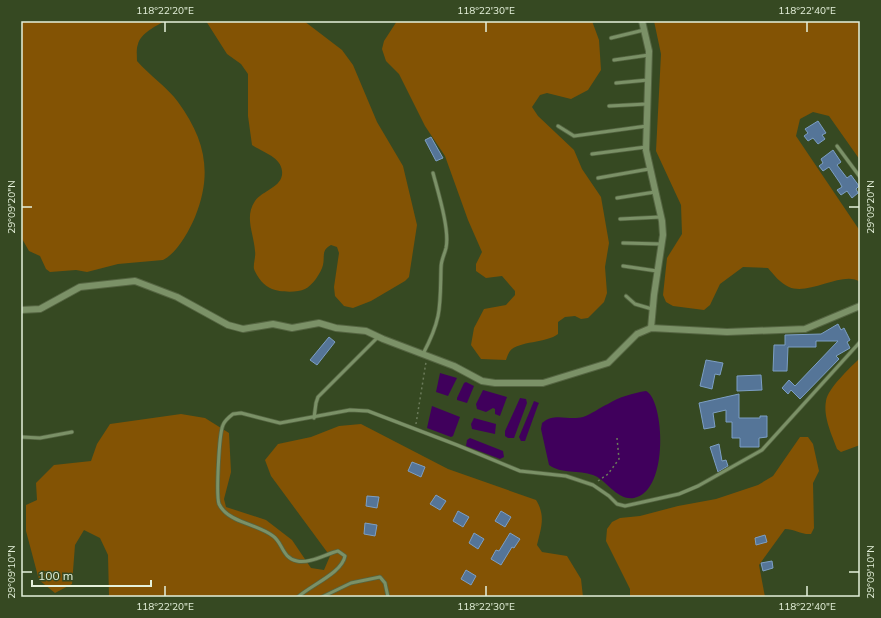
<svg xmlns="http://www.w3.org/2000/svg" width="881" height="618" viewBox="0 0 881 618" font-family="Mulish,sans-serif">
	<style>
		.green { fill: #835304 }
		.water { fill: #40005c }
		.building { fill: #557598; stroke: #7d9fc4 }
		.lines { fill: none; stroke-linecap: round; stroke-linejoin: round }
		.lane-casing { stroke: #556542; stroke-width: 4.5 }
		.street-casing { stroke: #556542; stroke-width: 8 }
		.path { stroke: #6b7b5a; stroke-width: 1.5; stroke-dasharray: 2 3; stroke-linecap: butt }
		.lane { stroke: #7b9167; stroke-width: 3 }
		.street { stroke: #7b9167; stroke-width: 6 }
		.ticks { fill: none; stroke: #e5f1db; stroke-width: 1.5 }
		.neatline { fill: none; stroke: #e5f1db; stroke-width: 1.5 }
		.ticks-label { font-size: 10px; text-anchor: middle; fill: #e5f1db }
	</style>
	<rect width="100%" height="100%" fill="#364922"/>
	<!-- green -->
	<g class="green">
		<path d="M21 21H165C156 26 141 33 138 44 136 49 137 56 137 61 149 75 168 88 178 102 205 139 213 173 195 217 189 231 177 253 163 260L118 264 87 272 76 270 50 272 46 269 40 256 29 251 21 237Z"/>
		<path d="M206 21H304L342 50 353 65 377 122 403 166 417 225 409 277 405 281 371 301 353 308 344 306 335 296 334 287 339 253 337 247 331 245C321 250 325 256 323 265 321 273 312 286 305 289 297 293 279 292 272 289 264 286 257 277 254 269 253 264 256 257 255 251 254 234 244 217 255 201 263 190 284 187 282 171 281 157 262 152 252 145L248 116V74L241 64 227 54Z"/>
		<path d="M397 21H592L599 40 601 70 588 90 571 99 547 93 540 95 532 107 538 116 574 150 582 169 601 197 609 243 605 267 607 293 604 302 588 318 581 319 575 316 565 317 558 322V334C547 343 518 341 510 351 508 354 507 357 506 360L481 359 471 345 474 328 484 309 506 305 515 295V291L502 276 486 278 476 271V264L482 252 468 220 445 156 425 126 399 74 386 61 382 49 384 41Z"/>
		<path d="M654 21H860V160L829 116 813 112 800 119 796 136 860 231V282C844 270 809 296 789 287 780 283 774 275 768 268L743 267 720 284 710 305 704 310 673 306 666 302 663 295 667 258 682 234 681 205 656 151 661 54Z"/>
		<path d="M860 358V445L841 452 837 449C832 435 823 417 826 401 828 388 850 368 860 358Z"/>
		<path d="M181 414 205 418 229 433 231 472 224 499 226 507 266 520 292 540 311 568 324 570 330 556 271 476 265 460 278 444 311 437 339 426 361 424 448 469 536 500C546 516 541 528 537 545L542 552 567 556 581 579 583 597H109L108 555 100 538 84 530 75 545 72 584 55 593 39 580 26 531V505L37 500 36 483 54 465 91 461 97 444 110 424Z"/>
		<path d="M800 437H808L813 444 819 471 813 483 814 528 811 534C802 535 794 529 785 529L759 565 765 597H630V589L606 541 607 529 612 522 620 518 640 516 678 506 716 499 758 485 773 476Z"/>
	</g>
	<!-- water -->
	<g class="water">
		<polygon points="440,373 457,378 448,396 436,392"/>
		<polygon points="466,382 474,386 467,403 457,400 457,398 464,383"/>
		<polygon points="483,390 507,397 500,416 495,414 495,409 493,408 486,412 477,409 476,404"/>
		<path d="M646 391C664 399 670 491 634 498 617 501 607 480 593 475 579 470 561 474 549 465L541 429 542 423C555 412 568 421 583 417 592 414 599 408 608 404 619 397 633 393 646 391Z"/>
		<polygon points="520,398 526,399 527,403 514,438 508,438 505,436 505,431"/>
		<polygon points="534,401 539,403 538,405 525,441 521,441 519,437"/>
		<polygon points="432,406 460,417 453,436 451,437 427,428"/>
		<polygon points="474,418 496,424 495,434 472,429 471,424"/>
		<polygon points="470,438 503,451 504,457 500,459 466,446 467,440"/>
	</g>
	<!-- building -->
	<g class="building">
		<polygon points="818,121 826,133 822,135 825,139 818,144 813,138 808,141 804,136 808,133 805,129"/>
		<polygon points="431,137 443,158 436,161 425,140"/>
		<polygon points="833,150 841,162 837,165 847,178 851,175 859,186 856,189 858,193 852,198 847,191 841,195 837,190 842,187 840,183 829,167 823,171 819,166 823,163 821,159"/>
		<polygon points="838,324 841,330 844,328 850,340 847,342 850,348 836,356 839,359 800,399 791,390 788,394 782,388 789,380 795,386 838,341 816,341 816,347 788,347 787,371 773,371 774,345 785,345 785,335 821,334"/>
		<polygon points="329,337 335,342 317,365 310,360"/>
		<polygon points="706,360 723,363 720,375 715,374 712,389 700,386"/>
		<polygon points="761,375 762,390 737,391 737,376"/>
		<polygon points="739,394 739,418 760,418 760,416 767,416 767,437 759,438 759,447 740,447 740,438 732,438 732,422 726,422 726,410 713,413 715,427 704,429 699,403"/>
		<polygon points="719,444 722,461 726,460 728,466 718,472 710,447"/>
		<polygon points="412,462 425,467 421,477 408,471"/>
		<polygon points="436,495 446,501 440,510 430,504"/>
		<polygon points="367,496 379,497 377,508 366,506"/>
		<polygon points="458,511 469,517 463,527 453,521"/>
		<polygon points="501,511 511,517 505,527 495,521"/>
		<polygon points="365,523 377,525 375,536 364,534"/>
		<polygon points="474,533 484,539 478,549 469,543"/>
		<polygon points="510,533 520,539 514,548 512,547 501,565 491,559 496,550 499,551"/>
		<polygon points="765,535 767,542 756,545 755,538"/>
		<polygon points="772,561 773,568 763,571 761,563"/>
		<polygon points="466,570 476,576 471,585 461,579"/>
	</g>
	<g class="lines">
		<defs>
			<g id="lane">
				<polyline points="611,38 644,30"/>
				<polyline points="614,60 649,55"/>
				<polyline points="616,83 648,80"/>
				<polyline points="609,106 647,104"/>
				<polyline points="558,126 574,136 647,126"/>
				<polyline points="837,146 860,177"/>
				<polyline points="592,154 646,147"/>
				<polyline points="598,178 649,169"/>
				<polyline points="617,198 655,192"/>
				<polyline points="620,219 661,217"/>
				<polyline points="623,243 661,244"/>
				<polyline points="623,266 657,271"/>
				<polyline points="626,296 635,304 652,309"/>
				<path d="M423 354C442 318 440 307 441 268 441 260 444 256 446 248 450 230 438 192 433 173"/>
				<polyline points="314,418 316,403 318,397 378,337"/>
				<polyline points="21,437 40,438 72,432"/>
				<path d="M298 597C311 585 342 573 345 556L338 551C326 554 309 564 297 561 282 558 283 543 273 536 259 525 235 523 224 511 223 510 220 506 219 504 216 495 219 434 223 425 225 420 229 417 233 414L241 413 280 423 350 410 368 411 457 445 520 471 566 476 593 485 609 496 617 504 625 506 679 494 698 486 762 450 860 342"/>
				<polyline points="322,597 351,583 380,577 385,583 388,597"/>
			</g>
			<g id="street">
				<polyline points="642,21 649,51 646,150 662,221 663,235 654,295 651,328"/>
				<polyline points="21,310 40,309 80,287 135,281 177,297 228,325 243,329 273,324 292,328 319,323 336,328 366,331 383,339 454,366 482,381 495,383 543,383 608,363 637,334 651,328 727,332 805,329 860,306"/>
			</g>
		</defs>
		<!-- lane casing -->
		<use href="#lane" class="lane-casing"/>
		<!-- street casing -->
		<use href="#street" class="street-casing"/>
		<!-- path -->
		<g class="path">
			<polyline points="416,424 426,362"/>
			<polyline points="598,481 608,474 619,459 617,438"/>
		</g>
		<!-- lane -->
		<use href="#lane" class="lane"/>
		<!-- street -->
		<use href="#street" class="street"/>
	</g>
	<!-- ticks -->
	<path class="ticks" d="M165 22V32M486 22V32M807 22V32M22 207H32M849 207H859M22 572H32M849 572H859M165 586V596M486 586V596M807 586V596"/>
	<!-- border -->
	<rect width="881" height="618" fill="none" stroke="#364922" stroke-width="44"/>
	<!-- scale -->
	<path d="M32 580v6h119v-6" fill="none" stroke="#e5f1db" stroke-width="2"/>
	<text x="38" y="580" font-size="12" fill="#e5f1db" stroke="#364922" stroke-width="3" paint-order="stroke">100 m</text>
	<rect x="22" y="22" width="837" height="574" class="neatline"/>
	<g class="ticks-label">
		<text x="165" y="14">118°22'20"E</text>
		<text x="486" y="14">118°22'30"E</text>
		<text x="807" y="14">118°22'40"E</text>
		<text transform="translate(11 207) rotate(-90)" y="4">29°09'20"N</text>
		<text transform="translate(870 207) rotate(-90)" y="4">29°09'20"N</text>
		<text transform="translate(11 572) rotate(-90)" y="4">29°09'10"N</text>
		<text transform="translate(870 572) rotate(-90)" y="4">29°09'10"N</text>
		<text x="165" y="610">118°22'20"E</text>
		<text x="486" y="610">118°22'30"E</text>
		<text x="807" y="610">118°22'40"E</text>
	</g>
</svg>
